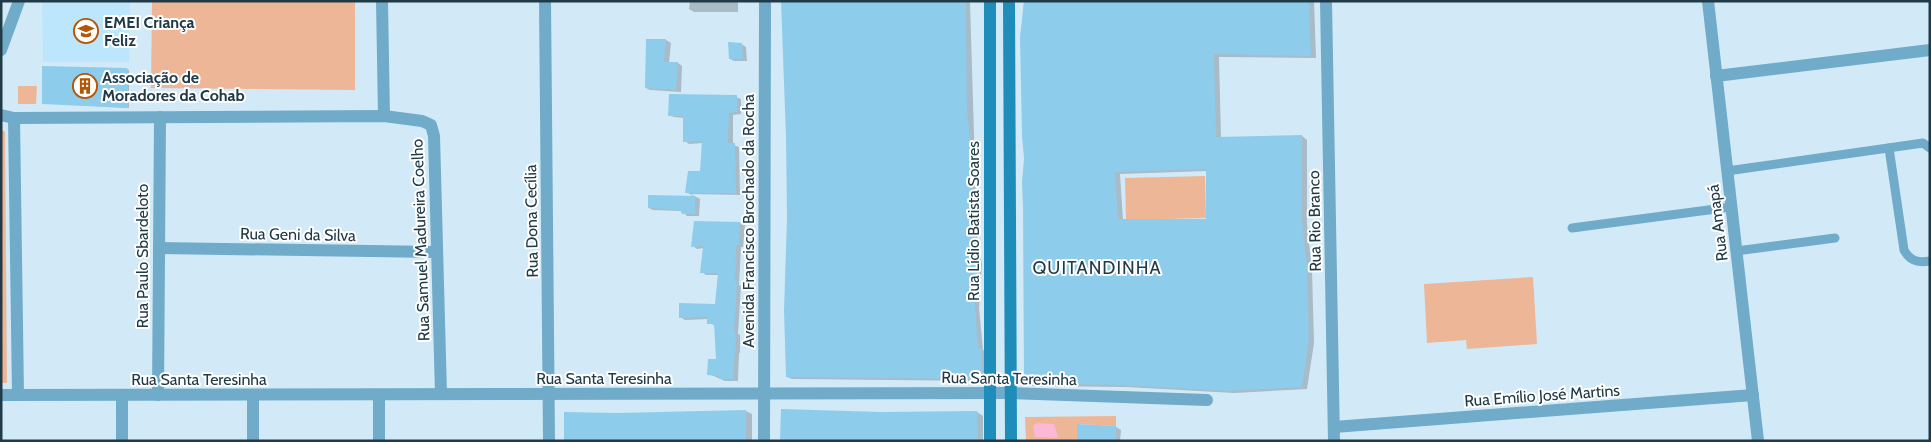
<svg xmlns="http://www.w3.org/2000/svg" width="1931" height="442" viewBox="0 0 1931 442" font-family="Cabin,sans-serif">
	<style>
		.built { fill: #bce6fc }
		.green { fill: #edb696 }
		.water { fill: #fcb8d5 }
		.shadow { fill: #0003; fill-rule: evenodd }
		.building { fill: #8eccec; fill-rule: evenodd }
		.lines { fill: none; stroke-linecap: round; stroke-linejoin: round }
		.service { stroke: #70abc9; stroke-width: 9 }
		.minor { stroke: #70abc9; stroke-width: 12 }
		.tertiary { stroke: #70abc9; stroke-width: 12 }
		.secondary { stroke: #1f8db9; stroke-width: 12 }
		.labels { text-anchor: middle; stroke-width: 4; stroke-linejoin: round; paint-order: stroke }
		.poi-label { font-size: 16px; font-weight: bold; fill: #203a47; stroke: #fff; text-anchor: start }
		.street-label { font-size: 16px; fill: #203a47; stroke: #fff }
		.neighbourhood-label { font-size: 18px; letter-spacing: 1px; fill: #203a47; stroke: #fff }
	</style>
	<rect width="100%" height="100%" fill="#d2eaf8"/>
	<!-- built -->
	<polygon class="built" points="42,1 130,1 129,62 43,62"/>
	<!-- green -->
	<g class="green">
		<polygon points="152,1 355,1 355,90 151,88"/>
		<polygon points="18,86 37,86 36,104 18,104"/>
		<polygon points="1,129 5,132 7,383 1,383"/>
		<polygon points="1205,176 1206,218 1126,220 1125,178"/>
		<polygon points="1533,277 1537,344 1467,349 1466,340 1427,343 1424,284"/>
		<polygon points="1116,416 1116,426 1077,424 1077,441 1026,441 1025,417"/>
	</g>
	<!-- water -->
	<polygon class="water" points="1037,423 1054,424 1058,436 1056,438 1035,437 1033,426"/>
	<!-- shadow -->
	<g class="shadow">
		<polygon points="690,1 738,1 738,12 694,12 689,9"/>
		<polygon points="782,1 970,1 977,236 982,264 979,308 983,350 987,352 987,381 792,379 787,377 787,137"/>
		<path d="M1024 1H1314L1316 58 1219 57 1221 138 1302 136 1307 140V224L1312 270 1314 343 1307 389 1234 393 1126 387 1031 386 1025 383V158L1022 36ZM1207 171 1208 221 1123 220 1120 174Z"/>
		<polygon points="666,40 671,43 669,63 678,63 682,66 681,92 650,90 646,88 647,41"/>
		<polygon points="741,44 746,47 747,61 734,61 730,59"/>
		<polygon points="127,69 129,70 129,108 43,103"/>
		<polygon points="736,97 741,99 741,114 733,115 733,145 739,147 740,195 691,194 700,199 699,216 687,216 682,211 653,210 649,208 695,197 686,192 701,172 703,143 689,144 685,141 684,118 674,117 669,115"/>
		<polygon points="740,223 745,225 743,247 741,247 739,285 741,286 738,334 740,335 740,353 739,353 738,381 725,381 709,374 718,360 716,326 709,323 709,319 685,320 680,317 716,305 719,275 706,275 702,272 704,248 697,249 693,246"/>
		<polygon points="746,411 752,414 752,441 566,441 617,414"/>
		<polygon points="977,412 983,416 983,441 781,441 881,413"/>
		<polygon points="1116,427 1121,430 1120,441 1078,441"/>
	</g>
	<!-- building -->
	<g class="building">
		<polygon points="781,1 966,1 967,109 970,139 972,233 977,261 975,304 978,348 982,348 982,379 786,377 784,311 787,218 786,137"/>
		<path d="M1024 1H1309L1311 56 1214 54 1216 137 1302 135V220L1307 266 1309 339 1302 387 1228 391 1119 385 1024 383 1023 207 1022 182 1024 158 1022 136 1020 37ZM1206 169V219H1118L1115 172Z"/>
		<polygon points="646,39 666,39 664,62 678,62 676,90 645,88"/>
		<polygon points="728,42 742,43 743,59 729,59"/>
		<polygon points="42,66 127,68 128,108 42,104"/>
		<polygon points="669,94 737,95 737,112 729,113 728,143 735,143 736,193 685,193 688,171 700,171 702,141 683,142 683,116 668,116"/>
		<polygon points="648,195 695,196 695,214 682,214 680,210 648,208"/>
		<polygon points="694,221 740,222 739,245 736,246 735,282 737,282 734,331 735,331 736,351 735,351 733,379 719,379 719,376 707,375 708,359 716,359 714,324 707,324 707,317 679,318 679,303 715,304 718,273 700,273 703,246 691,247"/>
		<polygon points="781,409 881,412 977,411 978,441 780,441"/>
		<polygon points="746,410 746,441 564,441 564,412 617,413"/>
		<polygon points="1077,424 1116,426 1116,441 1077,441"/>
	</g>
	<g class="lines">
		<!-- service -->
		<g class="service">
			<path d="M1889 148 1904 250C1910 261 1918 263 1930 261"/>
			<polyline points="1727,171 1923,143 1930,148"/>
			<polyline points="1572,228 1731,207"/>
			<polyline points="1736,251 1835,238"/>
		</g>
		<!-- minor -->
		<g class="minor">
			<polyline points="382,1 384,116"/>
			<polyline points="1,50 19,1"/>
			<polyline points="1716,76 1930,50"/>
			<polyline points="1,115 14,118 384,116 422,121 431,125 434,136 441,394"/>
			<polyline points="14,118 18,395"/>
			<polyline points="159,248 436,252"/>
			<polyline points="1011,393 1207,400"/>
			<polyline points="122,395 122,441"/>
			<polyline points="158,395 160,117"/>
			<polyline points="379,395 379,441"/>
			<polyline points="1334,427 1753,395"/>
			<polyline points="253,441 253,395"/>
		</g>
		<!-- tertiary -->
		<g class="tertiary">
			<polyline points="545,1 549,441"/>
			<polyline points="1326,1 1334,441"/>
			<polyline points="1708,1 1758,441"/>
			<polyline points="1,395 1011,393"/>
			<polyline points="764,441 765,1"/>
		</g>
		<!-- secondary -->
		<g class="secondary">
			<polyline points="990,1 990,441"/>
			<polyline points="1009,1 1011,441"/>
		</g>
	</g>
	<!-- icons -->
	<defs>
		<symbol id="school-ring" viewBox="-11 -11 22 22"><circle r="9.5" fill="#fff" stroke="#b45603" stroke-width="1.5"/><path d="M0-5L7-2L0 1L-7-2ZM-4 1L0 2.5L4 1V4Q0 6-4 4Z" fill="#b45603"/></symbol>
		<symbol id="building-ring" viewBox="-11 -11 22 22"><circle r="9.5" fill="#fff" stroke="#b45603" stroke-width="1.5"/><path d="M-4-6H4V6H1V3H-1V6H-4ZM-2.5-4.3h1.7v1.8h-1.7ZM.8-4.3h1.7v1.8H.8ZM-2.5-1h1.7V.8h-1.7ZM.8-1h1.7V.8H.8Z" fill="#b45603"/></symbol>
	</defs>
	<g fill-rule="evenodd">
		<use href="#school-ring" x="72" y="17" width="28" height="28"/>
		<use href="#building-ring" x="71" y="72" width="28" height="28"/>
	</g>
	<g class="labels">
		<!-- poi labels -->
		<g class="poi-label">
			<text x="104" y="28">EMEI Criança<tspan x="104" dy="18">Feliz</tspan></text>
			<text x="102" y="83">Associação de<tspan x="102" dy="18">Moradores da Cohab</tspan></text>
		</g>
		<!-- street labels -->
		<g class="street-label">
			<text transform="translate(531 221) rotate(-91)" y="6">Rua Dona Cecília</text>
			<text transform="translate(748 221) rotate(-90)" y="6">Avenida Francisco Brochado da Rocha</text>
			<text transform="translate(973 221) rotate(-90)" y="6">Rua Lídio Batista Soares</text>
			<text transform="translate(1314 221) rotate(-91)" y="6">Rua Rio Branco</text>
			<text transform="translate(1717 223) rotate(-97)" y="6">Rua Amapá</text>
			<text transform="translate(298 234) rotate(1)" y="6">Rua Geni da Silva</text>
			<text transform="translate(420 240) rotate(-92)" y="6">Rua Samuel Madureira Coelho</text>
			<text transform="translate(142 256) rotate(-90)" y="6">Rua Paulo Sbardeloto</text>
			<text x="604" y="384">Rua Santa Teresinha</text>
			<text transform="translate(1009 378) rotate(1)" y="6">Rua Santa Teresinha</text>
			<text x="199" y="385">Rua Santa Teresinha</text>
			<text transform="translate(1542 395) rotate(-4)" y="6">Rua Emílio José Martins</text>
		</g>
		<!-- neighbourhood labels -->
		<g class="neighbourhood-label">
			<text x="1097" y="274">QUITANDINHA</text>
		</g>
	</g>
	<!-- border -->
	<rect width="1931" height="442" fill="none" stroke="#203a47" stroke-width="5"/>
</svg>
